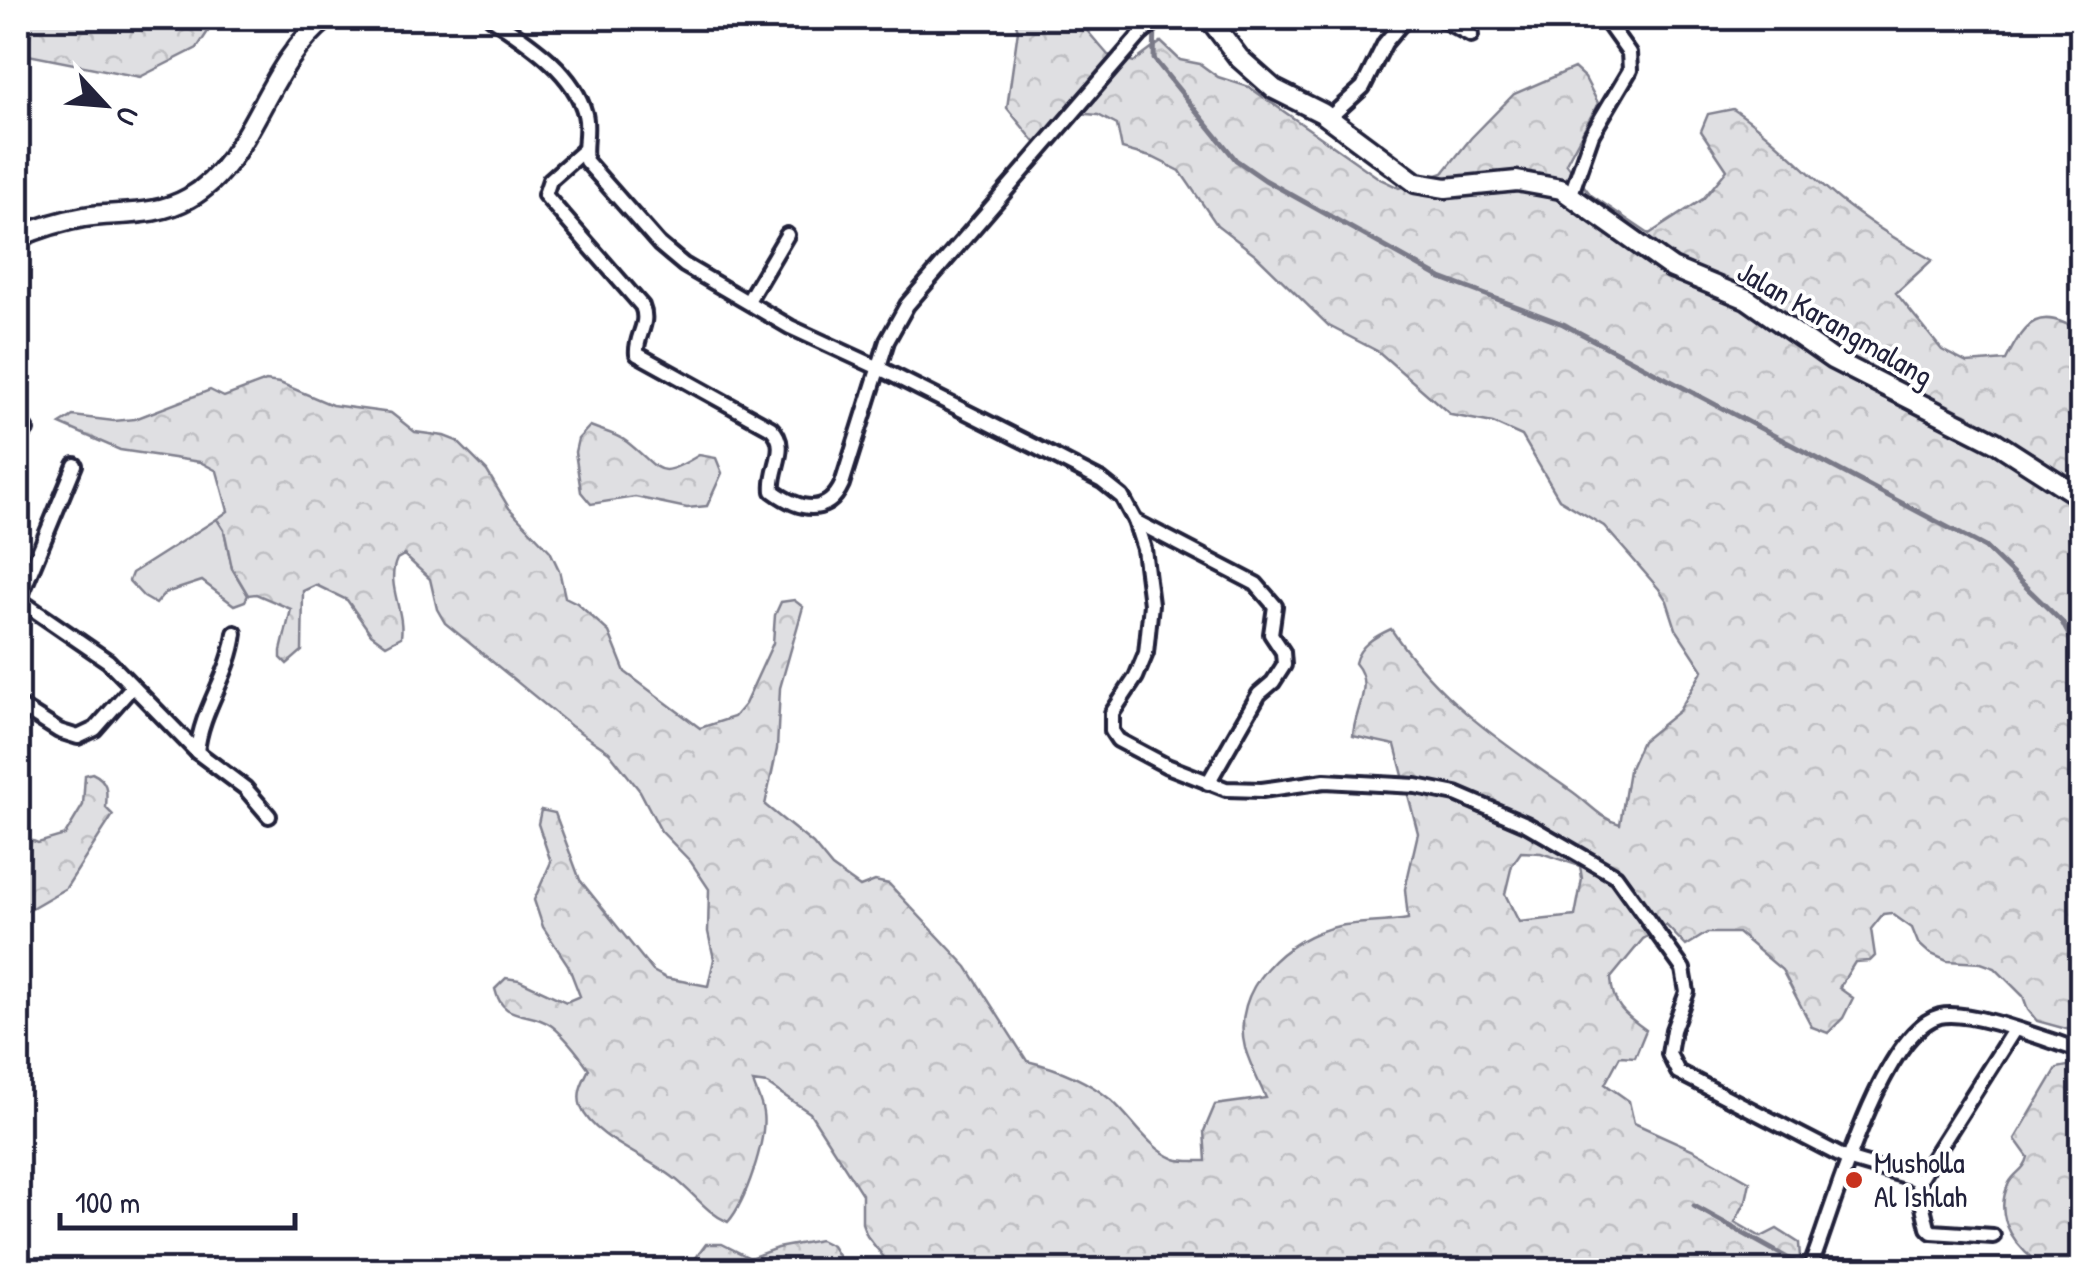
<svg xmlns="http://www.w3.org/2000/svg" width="2099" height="1288" viewBox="0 0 2099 1288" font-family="'Patrick Hand',sans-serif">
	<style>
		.grass { fill: #dfdfe2; stroke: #80808e; stroke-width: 2.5 }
		.forest { fill: url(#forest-crowns); stroke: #80808e; stroke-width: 2.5; fill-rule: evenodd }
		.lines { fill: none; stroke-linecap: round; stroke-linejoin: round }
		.stream { stroke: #7a7a88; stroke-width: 5 }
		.minor-casing { stroke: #22223b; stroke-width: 20 }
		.tertiary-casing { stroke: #22223b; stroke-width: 25 }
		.minor { stroke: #fff; stroke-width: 12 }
		.tertiary { stroke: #fff; stroke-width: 18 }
		.poi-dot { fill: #c8321e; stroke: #fff; stroke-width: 4 }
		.labels { text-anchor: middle; stroke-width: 8; stroke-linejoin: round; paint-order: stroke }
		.street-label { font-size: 30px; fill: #22223b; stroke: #fff }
		.poi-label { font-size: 30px; fill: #22223b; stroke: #fff; text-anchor: start }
	</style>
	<defs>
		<pattern id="forest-crowns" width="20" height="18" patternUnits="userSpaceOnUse" patternTransform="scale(2.5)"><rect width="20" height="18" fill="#dfdfe2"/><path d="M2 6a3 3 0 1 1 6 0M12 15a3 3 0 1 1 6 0" fill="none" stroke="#bfbfc3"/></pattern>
	</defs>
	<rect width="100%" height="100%" fill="#fff"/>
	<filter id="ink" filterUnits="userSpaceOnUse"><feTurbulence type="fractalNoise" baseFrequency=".01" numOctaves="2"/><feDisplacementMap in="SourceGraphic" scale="20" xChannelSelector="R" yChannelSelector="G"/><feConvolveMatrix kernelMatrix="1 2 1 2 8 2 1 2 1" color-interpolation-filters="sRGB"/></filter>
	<g filter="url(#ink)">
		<!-- grass -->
		<polygon class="grass" points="217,519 224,530 232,568 248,595 245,601 234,605 202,581 165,593 156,604 144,597 129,581 132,573"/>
		<!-- forest -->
		<g class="forest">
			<polygon points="18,18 217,18 197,48 140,77 18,53"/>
			<path d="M1014 18H1076L1108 55 1134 62 1161 42 1180 60 1200 64 1218 77 1249 87 1380 179 1399 188 1443 173 1471 138 1514 94 1574 68 1585 78 1598 103 1566 163 1591 195 1649 234 1703 199 1727 170 1701 131 1708 114 1733 109C1772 135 1804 170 1840 200 1869 223 1900 242 1932 260L1896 293 1942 350 1967 363 2006 360C2026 320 2039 306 2081 332V1033L2037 1021 2028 1010 2023 996 1995 968 1981 963 1947 961 1929 953 1918 943 1912 928 1891 913 1883 914 1871 929 1875 956 1870 961 1855 962 1839 988 1853 998 1843 1018 1828 1033 1812 1027 1782 970 1738 933H1707L1686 946 1666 925 1643 939 1611 978C1612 1005 1625 1015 1646 1030L1635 1057 1620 1056 1605 1084 1629 1101 1634 1123 1694 1150 1750 1182 1746 1201 1735 1222 1761 1237 1777 1229 1799 1243 1800 1258 1820 1270H894L867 1236 862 1223V1194L810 1113 767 1084 753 1082C756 1092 762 1103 763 1113 767 1140 745 1203 728 1222 705 1212 694 1193 674 1178 649 1158 592 1137 581 1107 576 1093 583 1081 589 1069 578 1053 567 1038 552 1026 529 1009 503 1023 495 989L506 978 519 980 566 1002 580 996 568 965 543 927 534 900 551 862 538 824 541 810 555 813 580 880 653 971 666 978 708 986 714 959 708 932 709 889 691 862 661 831 640 791 609 752 571 726 445 623 437 609 430 579 404 555 397 559C385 584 405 610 401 637L386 645 371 634 347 600 316 585 303 591 302 651 287 664 281 658V651L291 609 256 594 248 595 232 568 224 530 217 519 228 511 217 471 200 462 120 450 60 424 73 416 114 421 135 419 210 390 224 397 266 381 280 383 332 405 391 413 415 432 444 436 457 441 487 471 509 508 550 551 559 570 565 597 577 603 609 632 625 672 700 728 734 717 745 704 773 643 775 615 781 602 794 600 803 607 780 688 777 749 765 805 813 844 832 867 860 887 875 881 889 884 967 967 1027 1061C1057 1068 1087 1080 1111 1100 1132 1118 1148 1148 1175 1159 1183 1162 1196 1161 1206 1161L1204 1131 1215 1105 1266 1098C1259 1082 1250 1065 1245 1048 1230 989 1286 937 1339 926 1361 922 1385 923 1408 919L1405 889 1418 833 1395 745 1353 736C1354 710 1375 686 1355 663 1359 645 1376 636 1391 629 1437 699 1502 743 1570 790 1588 802 1599 818 1620 824L1629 770 1642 741 1679 711 1703 670 1676 629 1667 601 1659 589 1604 526 1559 499 1522 436 1493 423 1451 415 1379 352 1329 326 1256 255 1217 225 1180 171 1154 158 1122 149 1117 125 1098 115 1064 112 1038 146 1007 108 1018 30ZM1521 852 1541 853 1580 866 1582 879 1575 916 1519 922 1505 894 1512 865Z"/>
			<path d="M590 426C602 431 617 434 627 442 662 469 655 482 699 455L716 458 722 473 707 506 687 508 635 497 591 504 581 492 575 452 578 439Z"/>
			<path d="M92 773C109 781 107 791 106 808L113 815 66 888 23 913 18 912V835L38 843 65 835 83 805 85 775Z"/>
			<path d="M2081 1047V1261L2070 1270H2049C2019 1253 1991 1219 2009 1183 2015 1172 2025 1170 2028 1157L2015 1139 2057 1068 2078 1064Z"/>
			<polygon points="820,1240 832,1246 847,1270 687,1270 706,1244 722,1244 750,1258 777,1248"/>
		</g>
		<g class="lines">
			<!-- stream -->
			<g class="stream">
				<polyline points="1155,25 1154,59 1236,160 1265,180 1441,278 1563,324 1985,547 2062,622 2082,660"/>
				<polyline points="1694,1206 1809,1270"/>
			</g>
			<defs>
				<g id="minor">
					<path d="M492 18C526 41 574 71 585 114 589 130 583 146 586 161L659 244 684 265 790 327 879 368 1034 446 1102 481 1122 497 1135 521 1144 549 1151 604 1146 653 1136 677 1112 713V731L1118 740 1167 766 1226 789 1262 790 1325 781 1416 786 1456 794 1526 824 1616 876 1683 969 1687 992 1673 1030 1669 1054 1678 1072 1847 1159 1919 1180 2014 1030"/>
					<polyline points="1439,18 1471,35"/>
					<polyline points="1329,118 1363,87 1385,43 1406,18"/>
					<path d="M584 150 550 180 545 195 642 306C650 325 635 336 637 354L771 428C791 447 770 468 773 491 799 510 827 517 842 484L887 341 907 305 1141 34 1160 18"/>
					<polyline points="1571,194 1592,134 1630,70 1629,53 1604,18"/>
					<polyline points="748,301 787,235"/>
					<polyline points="18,426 26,430"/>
					<polyline points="1135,521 1256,584 1275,606 1271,634 1283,652 1284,665 1273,682 1259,694 1208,783"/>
					<polyline points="18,599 108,661 197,752 245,788 269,816"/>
					<polyline points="19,600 75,465"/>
					<polyline points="18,705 59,731 78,737 95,729 132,687"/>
					<path d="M197 752C201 709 230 676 235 633"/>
					<polyline points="1917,1181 1928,1228 1932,1232 1993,1236"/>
					<path d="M1812 1263C1833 1210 1881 1031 1940 1016 1971 1009 2048 1041 2082 1051"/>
				</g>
				<g id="tertiary">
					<polyline points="1209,18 1239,58 1274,89 1322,113 1416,183 1446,188 1517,181 1561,189 1672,268 1747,299 1832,359 1995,442 2082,498"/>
					<path d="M18 237C39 228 61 221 84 217 119 212 156 217 189 198 254 161 263 67 327 18"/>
				</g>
			</defs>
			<!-- minor casing -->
			<use href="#minor" class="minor-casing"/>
			<!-- tertiary casing -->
			<use href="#tertiary" class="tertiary-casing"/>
			<!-- minor -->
			<use href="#minor" class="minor"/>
			<!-- tertiary -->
			<use href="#tertiary" class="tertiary"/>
		</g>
	</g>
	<!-- markers -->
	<circle class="poi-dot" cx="1854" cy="1180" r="10"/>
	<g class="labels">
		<!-- street labels -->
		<g class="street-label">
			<text transform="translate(1835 324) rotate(30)" y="10">Jalan Karangmalang</text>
		</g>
		<!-- poi labels -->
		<g class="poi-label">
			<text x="1874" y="1173">Musholla<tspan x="1874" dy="34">Al Ishlah</tspan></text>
		</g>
	</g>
	<!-- margin -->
	<rect width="2099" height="1288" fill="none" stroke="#fff" stroke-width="60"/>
	<rect x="30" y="30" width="2039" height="1228" fill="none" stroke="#22223b" stroke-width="4" filter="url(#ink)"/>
	<!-- north arrow -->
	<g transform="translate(105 105) rotate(116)" stroke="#ffffff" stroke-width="8" paint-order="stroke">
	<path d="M0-8L18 38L0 25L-18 38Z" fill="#22223b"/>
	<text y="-15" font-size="28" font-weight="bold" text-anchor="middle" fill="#22223b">U</text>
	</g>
	<!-- scale -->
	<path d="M60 1213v15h235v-15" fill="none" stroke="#22223b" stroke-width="5"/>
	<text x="75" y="1213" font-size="30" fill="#22223b" stroke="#ffffff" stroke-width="8" paint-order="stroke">100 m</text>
</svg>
